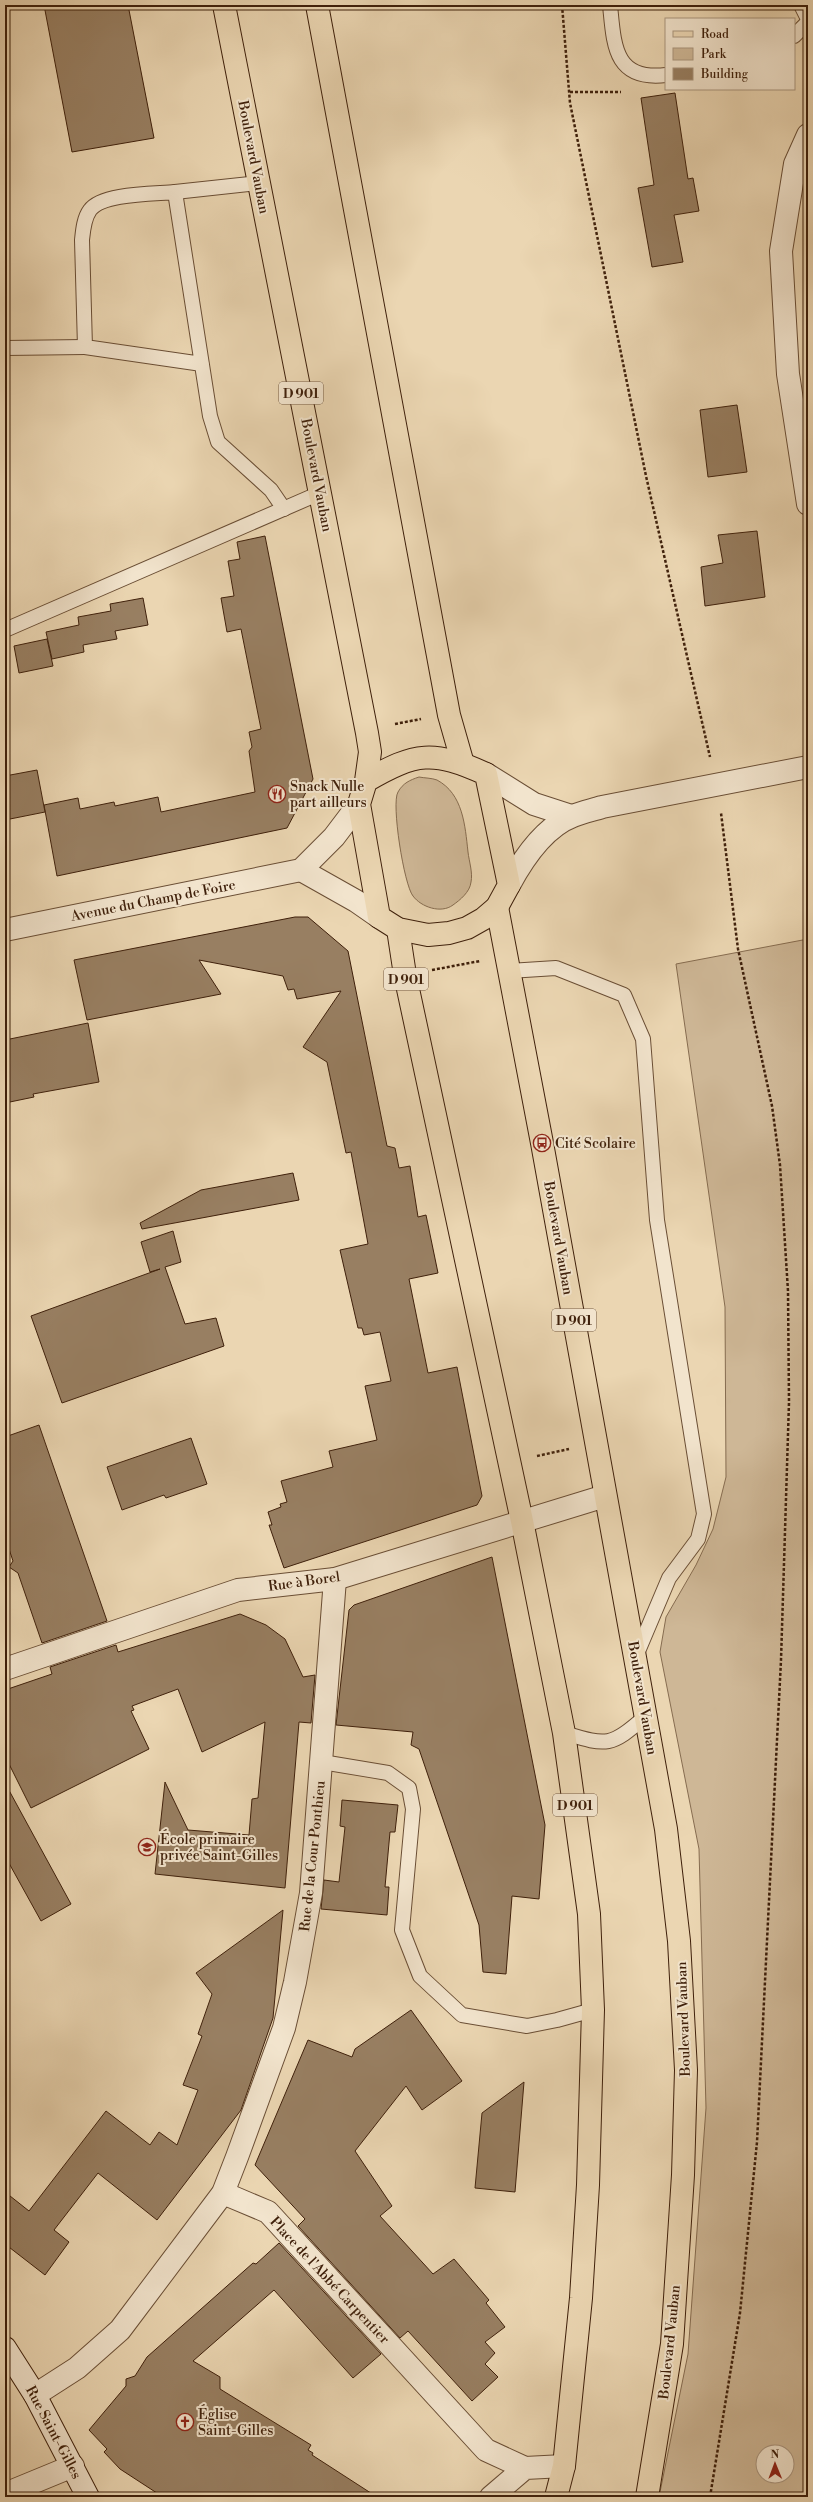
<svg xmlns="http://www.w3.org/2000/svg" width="813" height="2502" viewBox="0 0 813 2502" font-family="'Libre Bodoni',serif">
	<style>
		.green { fill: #ceb796; stroke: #866c50; fill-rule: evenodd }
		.building { fill: #987f62; stroke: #3f200b }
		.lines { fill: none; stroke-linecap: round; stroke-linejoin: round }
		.lane-casing { stroke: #6a4e35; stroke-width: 16 }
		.street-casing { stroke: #6a4e35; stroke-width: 24 }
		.secondary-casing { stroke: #3f200b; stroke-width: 24 }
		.primary-casing { stroke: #3f200b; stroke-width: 24 }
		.path { stroke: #3f200b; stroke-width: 2.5; stroke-dasharray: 3 2; stroke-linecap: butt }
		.lane { stroke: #f2e4cd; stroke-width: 14 }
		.street { stroke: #f2e4cd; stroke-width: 22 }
		.secondary { stroke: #f2e4cd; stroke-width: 22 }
		.primary { stroke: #ebd6b2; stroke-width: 22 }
		.labels { text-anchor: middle; stroke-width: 4; stroke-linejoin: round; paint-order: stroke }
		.shield { fill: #f2e4cd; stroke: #755b45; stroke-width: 1 }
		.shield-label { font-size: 13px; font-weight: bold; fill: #3f200b }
		.street-label { font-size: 14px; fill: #3f200b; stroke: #f2e4cd }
		.poi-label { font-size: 14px; fill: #3f200b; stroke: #f2e4cd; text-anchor: start }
	</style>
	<rect width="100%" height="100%" fill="#ebd6b2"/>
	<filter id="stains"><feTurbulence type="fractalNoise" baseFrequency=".005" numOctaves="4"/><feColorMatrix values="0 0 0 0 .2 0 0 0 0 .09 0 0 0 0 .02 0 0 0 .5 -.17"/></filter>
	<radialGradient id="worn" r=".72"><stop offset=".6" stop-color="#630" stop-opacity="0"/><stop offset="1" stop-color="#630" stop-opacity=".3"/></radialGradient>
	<!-- green -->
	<g class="green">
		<path d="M419 777C424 778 432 778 437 780 463 794 465 825 468 852 469 861 473 873 471 882 470 892 460 900 453 905 441 914 421 907 413 896 404 885 391 803 398 792 403 783 410 780 419 777Z"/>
		<path d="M808 939V2497H659L688 2354 706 2108 699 1849 660 1652 666 1617 696 1565 713 1529 726 1477 725 1307 676 964ZM763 2452H787V2476H763Z"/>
	</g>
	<!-- building -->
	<g class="building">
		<polygon points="44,5 128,5 154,138 72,152"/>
		<polygon points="675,93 688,179 693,178 699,211 674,215 683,262 652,267 638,188 654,185 641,98"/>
		<polygon points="737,405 747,472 708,477 700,410"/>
		<polygon points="757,531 765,597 705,606 701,567 723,563 718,535"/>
		<polygon points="265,536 313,779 287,828 57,876 44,805 78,798 80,809 114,802 115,806 158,797 161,812 255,792 249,751 252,747 249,732 261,729 241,629 227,632 221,598 234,596 228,561 240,559 237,542"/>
		<polygon points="143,598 148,625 115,631 117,639 83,645 84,652 52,659 46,632 79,625 78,617 111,611 110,604"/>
		<polygon points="47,639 53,666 19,673 14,646"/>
		<polygon points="37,770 45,812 5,820 5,776"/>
		<polygon points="295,917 308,917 348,951 387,1146 395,1148 399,1168 410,1166 418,1217 426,1215 438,1273 409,1279 428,1373 457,1367 482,1496 477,1505 284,1568 269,1525 272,1525 268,1512 281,1507 280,1504 287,1502 281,1481 333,1467 329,1451 377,1440 365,1386 391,1381 380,1332 364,1335 362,1328 358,1328 340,1250 368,1244 351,1152 346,1153 327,1062 303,1047 341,991 297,999 294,989 288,990 283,976 199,960 221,994 87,1020 74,960"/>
		<polygon points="88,1023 99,1082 33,1094 34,1097 5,1103 5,1040"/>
		<polygon points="293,1173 299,1200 142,1229 140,1223 201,1190"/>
		<polygon points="173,1231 181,1262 165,1267 185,1324 216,1318 224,1346 62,1403 31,1316 160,1269 150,1272 141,1242"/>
		<polygon points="39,1425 107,1621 42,1643 18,1573 9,1567 13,1561 5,1537 5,1437"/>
		<polygon points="191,1438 207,1484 166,1498 164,1495 122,1510 107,1467"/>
		<polygon points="492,1557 545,1825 539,1899 512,1896 506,1974 483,1972 479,1925 419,1749 411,1745 413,1732 336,1725 349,1610 354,1605"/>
		<polygon points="240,1614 266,1625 285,1639 303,1677 315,1675 311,1723 299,1722 285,1888 155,1874 165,1782 188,1830 249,1835 252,1799 258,1798 265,1722 202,1752 178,1689 132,1706 134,1710 131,1711 149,1749 31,1808 5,1756 5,1690 52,1674 50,1667 116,1645 118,1652"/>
		<polygon points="5,1783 71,1904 41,1921 5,1856"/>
		<polygon points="342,1800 398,1805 395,1832 390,1832 385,1887 389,1887 387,1915 321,1909 324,1880 339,1882 345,1827 340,1826"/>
		<polygon points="283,1910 273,2018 241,2110 157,2220 98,2173 54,2230 69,2242 45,2275 5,2244 5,2192 29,2211 106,2111 150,2145 159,2132 177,2145 198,2090 183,2085 202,2036 198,2034 212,1994 196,1973"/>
		<polygon points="411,2010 462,2081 422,2110 406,2086 355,2151 392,2206 380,2216 433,2274 454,2259 489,2300 486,2303 505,2327 485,2342 495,2353 485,2364 498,2377 472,2401 408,2331 400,2338 298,2226 305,2219 255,2165 308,2040 352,2057 355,2049"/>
		<polygon points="524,2082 515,2192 475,2188 482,2113"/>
		<polygon points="279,2243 381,2354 353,2378 274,2290 193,2361 220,2377 220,2389 311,2445 308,2450 313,2453 312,2455 377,2497 163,2497 120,2469 104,2452 107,2449 89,2430 126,2386 126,2379 135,2376 147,2357 253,2263 256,2264"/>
	</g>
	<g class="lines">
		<defs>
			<g id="lane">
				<path d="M610 5C614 45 614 81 666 75"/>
				<polyline points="801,5 808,19"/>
				<polyline points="794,36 808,22"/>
				<polyline points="175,192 259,183"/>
				<polyline points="5,348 85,347"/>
				<path d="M202 364 85 347 82 240C83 230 84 218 90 210 102 193 155 194 175 192L210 416 218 442 271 490 284 509"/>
				<polyline points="5,630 320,493"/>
				<polyline points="509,971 556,968 624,995 643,1039 657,1220 704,1514 698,1539 669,1578 636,1656"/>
				<path d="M564 1733C608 1746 610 1747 645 1717"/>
				<polyline points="322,1762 388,1773 409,1788 413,1809 402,1930 420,1976 462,2015 527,2026 557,2020 593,2010"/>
			</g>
			<g id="street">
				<polyline points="808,135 795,164 781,251 788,374 808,504"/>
				<polyline points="486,774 534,804 571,816"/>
				<polyline points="301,870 356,901 379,917"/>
				<path d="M509 885C523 859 544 827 573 816 582 812 593 810 602 807L808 767"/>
				<polyline points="5,930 301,870 334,837 359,804"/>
				<polyline points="5,1669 238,1590 335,1579 605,1496"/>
				<polyline points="223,2193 268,2212 486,2450 525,2468"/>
				<polyline points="35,2395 77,2368 120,2330 223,2193 237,2157 284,2028 295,1982 311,1893 335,1579"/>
				<polyline points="5,2494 73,2466"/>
				<polyline points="491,2497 525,2468 564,2466"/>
			</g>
			<polyline id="secondary" points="5,2348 35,2395 88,2497"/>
			<g id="primary">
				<path d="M224 5 367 733 370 752 366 781 359 804 379 917 398 929 428 935 449 933 467 928 483 919 497 907 509 885 486 774C433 750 416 752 366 781"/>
				<polyline points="317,5 449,715 463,764"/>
				<polyline points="497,907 542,1143 666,1829 679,1941 686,2070 683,2175 672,2344 647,2497"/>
				<polyline points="398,929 405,975 522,1521 564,1733 589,1914 593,2010 588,2185 581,2298 564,2466 556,2497"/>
			</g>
		</defs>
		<!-- lane casing -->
		<use href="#lane" class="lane-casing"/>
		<!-- street casing -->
		<use href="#street" class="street-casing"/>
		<!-- secondary casing -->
		<use href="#secondary" class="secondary-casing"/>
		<!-- primary casing -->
		<use href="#primary" class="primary-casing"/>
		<!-- path -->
		<g class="path">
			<polyline points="562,5 570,103 646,476 710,757"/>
			<polyline points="570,92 621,92"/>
			<polyline points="395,724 421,719"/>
			<polyline points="432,970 480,961"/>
			<polyline points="537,1456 569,1449"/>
			<polyline points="710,2497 740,2313 757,2142 781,1660 789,1402 788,1291 780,1165 772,1106 738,949 721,813"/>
		</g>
		<!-- lane -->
		<use href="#lane" class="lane"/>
		<!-- street -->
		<use href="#street" class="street"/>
		<!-- secondary -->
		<use href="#secondary" class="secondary"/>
		<!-- primary -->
		<use href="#primary" class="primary"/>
	</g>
	<!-- icons -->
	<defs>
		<symbol id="restaurant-ring" viewBox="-11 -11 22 22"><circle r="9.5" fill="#f2e4cd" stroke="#8f2418" stroke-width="1.5"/><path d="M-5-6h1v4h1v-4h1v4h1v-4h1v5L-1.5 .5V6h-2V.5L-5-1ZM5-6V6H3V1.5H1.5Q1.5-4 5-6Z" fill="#8f2418"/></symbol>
		<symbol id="bus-ring" viewBox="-11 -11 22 22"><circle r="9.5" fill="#f2e4cd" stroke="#8f2418" stroke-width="1.5"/><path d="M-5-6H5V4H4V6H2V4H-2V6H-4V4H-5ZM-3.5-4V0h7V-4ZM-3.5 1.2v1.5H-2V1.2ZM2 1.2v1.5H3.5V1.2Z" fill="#8f2418"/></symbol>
		<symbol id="school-ring" viewBox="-11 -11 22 22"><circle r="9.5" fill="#f2e4cd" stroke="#8f2418" stroke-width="1.5"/><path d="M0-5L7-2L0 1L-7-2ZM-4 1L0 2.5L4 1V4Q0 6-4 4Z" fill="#8f2418"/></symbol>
		<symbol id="church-ring" viewBox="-11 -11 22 22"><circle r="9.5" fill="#f2e4cd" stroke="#8f2418" stroke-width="1.5"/><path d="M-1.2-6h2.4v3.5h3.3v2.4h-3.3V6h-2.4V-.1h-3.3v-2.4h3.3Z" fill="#8f2418"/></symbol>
	</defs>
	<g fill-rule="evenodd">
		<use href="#restaurant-ring" x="267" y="784" width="20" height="20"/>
		<use href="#bus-ring" x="532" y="1133" width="20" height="20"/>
		<use href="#school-ring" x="137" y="1837" width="20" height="20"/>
		<use href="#church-ring" x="175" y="2412" width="20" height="20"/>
	</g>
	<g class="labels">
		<!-- shield labels -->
		<g class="shield">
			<rect x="279" y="382" width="44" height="22" rx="3"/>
			<rect x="384" y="968" width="44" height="22" rx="3"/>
			<rect x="552" y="1309" width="44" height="22" rx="3"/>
			<rect x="553" y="1794" width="44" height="22" rx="3"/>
		</g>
		<g class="shield-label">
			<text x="301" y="398">D 901</text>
			<text x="406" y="984">D 901</text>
			<text x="574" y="1325">D 901</text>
			<text x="575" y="1810">D 901</text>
		</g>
		<!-- street labels -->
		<g class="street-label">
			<text transform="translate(254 157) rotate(79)" y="5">Boulevard Vauban</text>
			<text transform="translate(317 475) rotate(79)" y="5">Boulevard Vauban</text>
			<text transform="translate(153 900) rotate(-11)" y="5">Avenue du Champ de Foire</text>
			<text transform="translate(559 1238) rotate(80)" y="5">Boulevard Vauban</text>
			<text transform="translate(304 1581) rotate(-8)" y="5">Rue à Borel</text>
			<text transform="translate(643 1698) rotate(80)" y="5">Boulevard Vauban</text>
			<text transform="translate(312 1856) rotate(-84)" y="5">Rue de la Cour Ponthieu</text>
			<text transform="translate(683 2019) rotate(-92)" y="5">Boulevard Vauban</text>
			<text transform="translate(330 2280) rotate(47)" y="5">Place de l'Abbé Carpentier</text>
			<text transform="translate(669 2342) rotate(-84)" y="5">Boulevard Vauban</text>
			<text transform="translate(54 2432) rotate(62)" y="5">Rue Saint-Gilles</text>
		</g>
		<!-- poi labels -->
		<g class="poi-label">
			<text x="290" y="791">Snack Nulle<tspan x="290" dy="16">part ailleurs</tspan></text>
			<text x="555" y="1148">Cité Scolaire</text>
			<text x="160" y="1844">École primaire<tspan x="160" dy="16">privée Saint-Gilles</tspan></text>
			<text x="198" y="2419">Église<tspan x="198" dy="16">Saint-Gilles</tspan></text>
		</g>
	</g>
	<!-- margin -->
	<rect width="813" height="2502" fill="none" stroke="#ebd6b2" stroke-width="20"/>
	<rect x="6" y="6" width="801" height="2490" fill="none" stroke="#3f200b" stroke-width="2"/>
	<rect x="10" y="10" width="793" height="2482" fill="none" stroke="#3f200b"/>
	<!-- legend -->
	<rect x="665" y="18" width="130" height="72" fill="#f2e4cd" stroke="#aa967f"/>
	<rect x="673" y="31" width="20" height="6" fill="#ebd6b2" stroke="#aa967f"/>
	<text x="701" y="38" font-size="12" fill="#3f200b">Road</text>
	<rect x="673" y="48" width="20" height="12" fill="#ceb796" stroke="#aa967f"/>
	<text x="701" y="58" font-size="12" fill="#3f200b">Park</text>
	<rect x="673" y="68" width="20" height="12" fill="#987f62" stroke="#aa967f"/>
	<text x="701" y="78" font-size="12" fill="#3f200b">Building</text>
	<!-- north arrow -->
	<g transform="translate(775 2464) rotate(359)"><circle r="19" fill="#f2e4cd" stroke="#aa967f"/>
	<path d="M0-3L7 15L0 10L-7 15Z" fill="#8f2418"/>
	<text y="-6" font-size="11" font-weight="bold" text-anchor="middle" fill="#3f200b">N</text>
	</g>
	<rect width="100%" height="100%" filter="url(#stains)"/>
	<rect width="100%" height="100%" fill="url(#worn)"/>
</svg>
